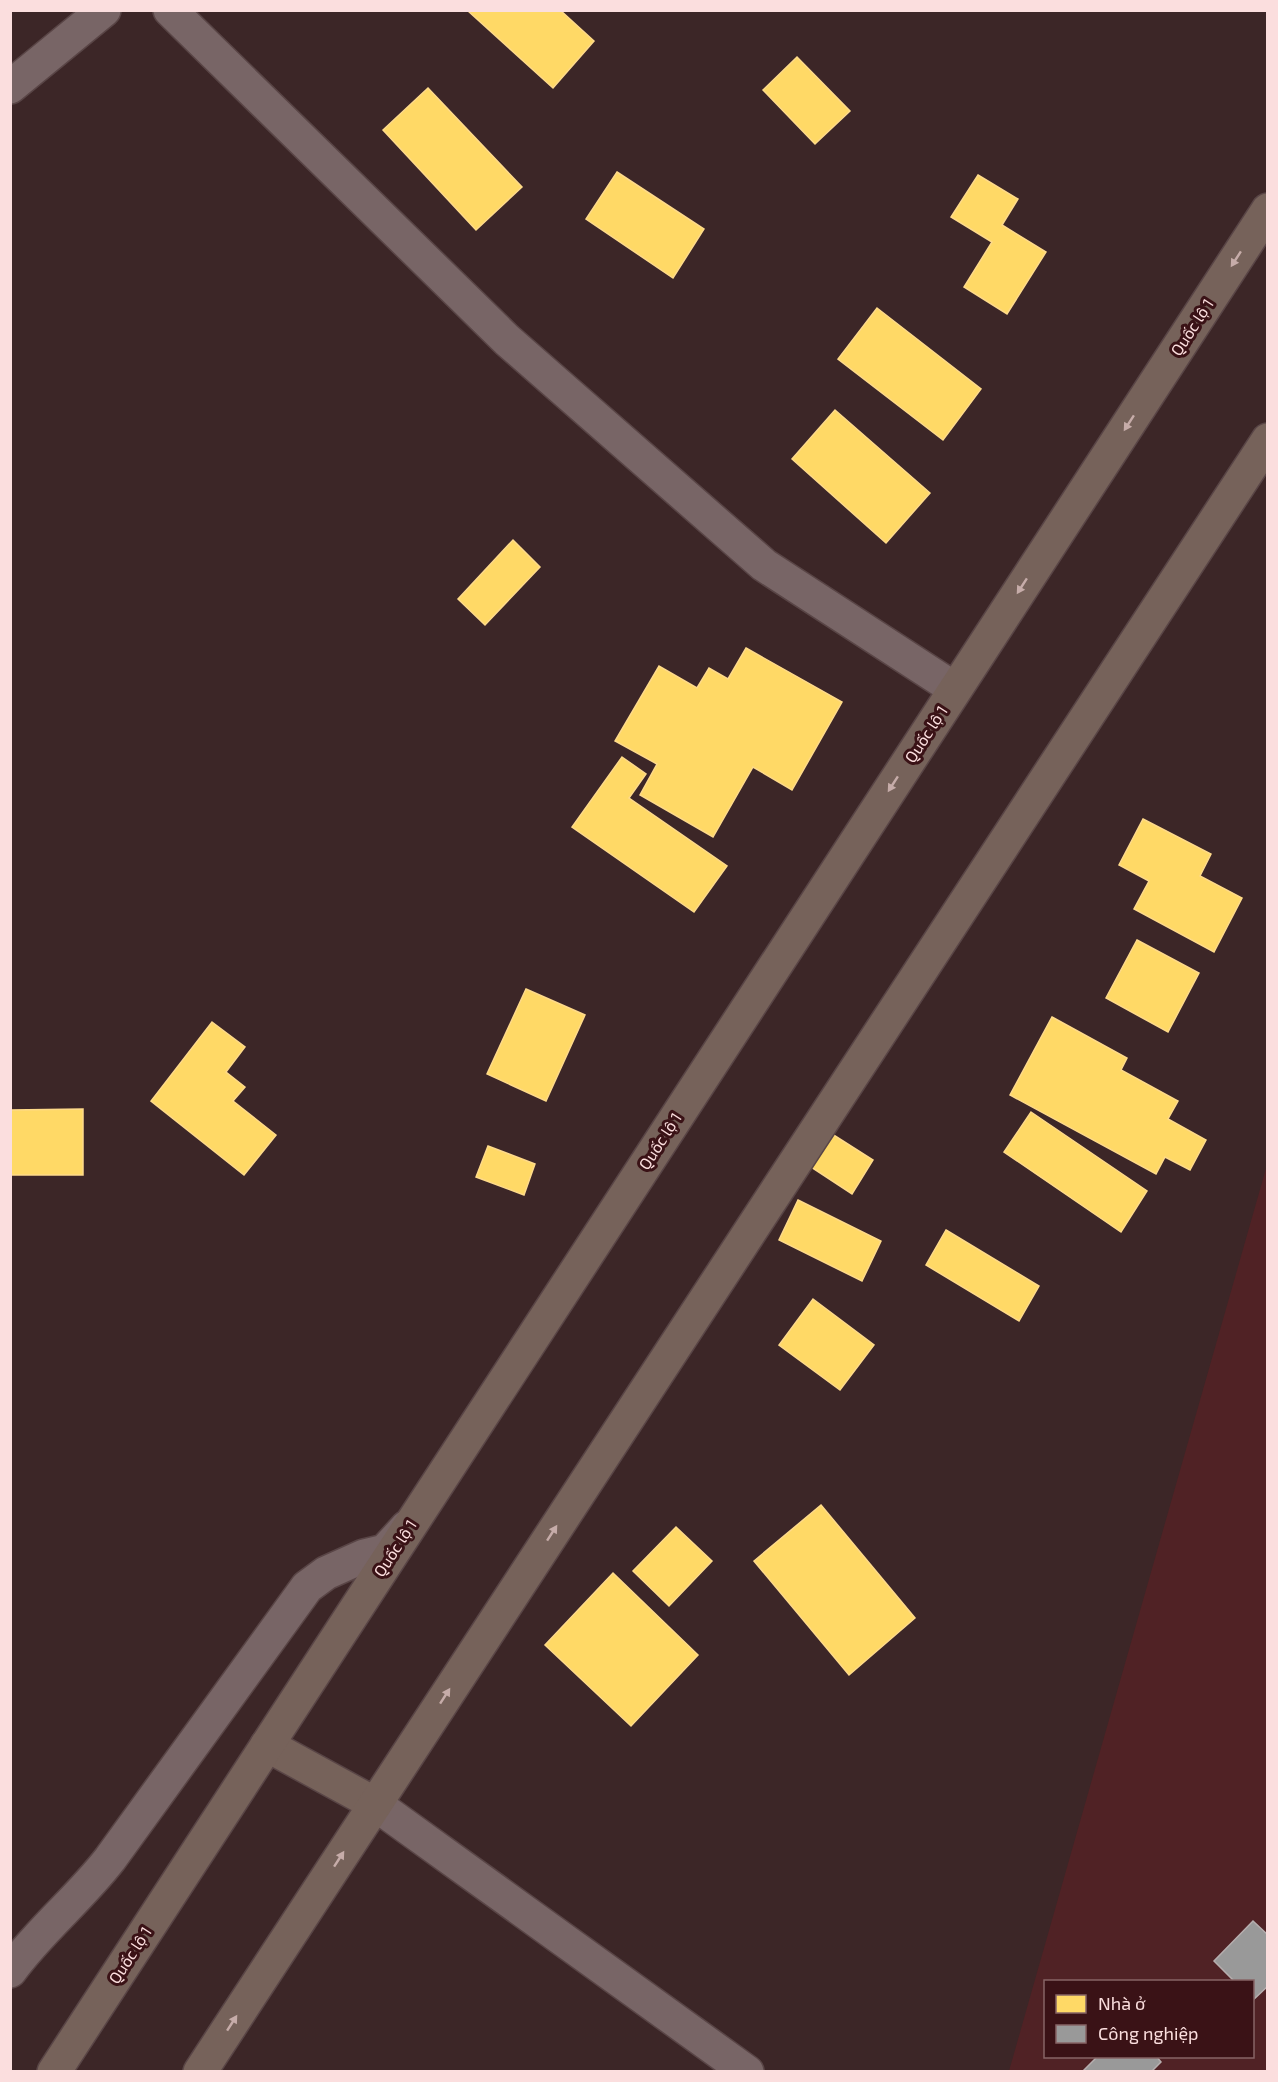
<svg xmlns="http://www.w3.org/2000/svg" width="1278" height="2082" viewBox="0 0 1278 2082" font-family="'Exo 2',sans-serif">
	<style>
		.built { fill: #502225; fill-rule: evenodd }
		.homes { fill: #ffd966; stroke: #feda8a; stroke-width: 1.5 }
		.industry { fill: #999; stroke: #b6aeae; stroke-width: 1.5 }
		.lines { fill: none; stroke-linecap: round; stroke-linejoin: round }
		.street-casing { stroke: #594546; stroke-width: 36 }
		.highway-casing { stroke: #594546; stroke-width: 36 }
		.street { stroke: #786566; stroke-width: 33 }
		.highway { stroke: #76625a; stroke-width: 33 }
		.oneway { fill: #c6aca9 }
		.labels { text-anchor: middle; stroke-width: 6; stroke-linejoin: round; paint-order: stroke }
		.street-label { font-size: 16px; fill: #fbdede; stroke: #3a1216 }
	</style>
	<rect width="100%" height="100%" fill="#3c2627"/>
	<!-- built -->
	<path class="built" d="M1267 1165V2071H1009ZM1046 1982H1252V2056H1046Z"/>
	<!-- homes -->
	<g class="homes">
		<polygon points="467,10 560,10 594,41 553,88"/>
		<polygon points="797,57 850,111 815,144 763,90"/>
		<polygon points="428,88 522,187 476,230 383,130"/>
		<polygon points="617,172 704,229 673,278 586,219"/>
		<polygon points="978,175 1018,199 1002,225 1046,252 1007,314 964,287 992,242 951,217"/>
		<polygon points="877,308 981,389 943,440 838,359"/>
		<polygon points="835,410 930,493 886,543 792,459"/>
		<polygon points="513,540 540,567 485,625 458,599"/>
		<polygon points="746,648 842,702 792,790 753,767 713,837 640,795 657,764 615,741 659,666 697,688 709,668 728,679"/>
		<polygon points="622,757 646,774 629,798 727,866 694,912 572,827"/>
		<polygon points="1143,819 1211,854 1200,876 1242,898 1214,952 1134,909 1149,881 1119,865"/>
		<polygon points="1137,940 1199,973 1168,1032 1106,998"/>
		<polygon points="526,989 585,1015 546,1101 487,1074"/>
		<polygon points="1052,1017 1127,1058 1121,1070 1178,1101 1168,1119 1206,1140 1190,1170 1165,1157 1156,1174 1010,1095"/>
		<polygon points="212,1022 245,1047 226,1072 245,1087 233,1101 276,1135 244,1175 151,1101"/>
		<polygon points="83,1109 83,1175 10,1175 10,1110"/>
		<polygon points="1031,1112 1147,1191 1121,1232 1004,1152"/>
		<polygon points="832,1134 873,1160 852,1194 811,1167"/>
		<polygon points="488,1146 535,1164 524,1195 476,1177"/>
		<polygon points="798,1200 881,1241 862,1281 779,1240"/>
		<polygon points="946,1230 1039,1286 1019,1321 926,1265"/>
		<polygon points="813,1299 874,1345 840,1390 779,1345"/>
		<polygon points="821,1505 915,1618 849,1675 754,1561"/>
		<polygon points="676,1527 712,1561 669,1606 633,1571"/>
		<polygon points="613,1573 698,1655 631,1726 545,1645"/>
	</g>
	<!-- industry -->
	<g class="industry">
		<polygon points="1253,1921 1268,1935 1268,1986 1253,2000 1252,1982 1235,1982 1214,1961"/>
		<polygon points="1098,2056 1156,2056 1161,2062 1151,2072 1082,2072"/>
	</g>
	<g class="lines">
		<defs>
			<g id="street">
				<polyline points="170,10 507,340 764,565 955,689"/>
				<polyline points="10,87 104,10"/>
				<polyline points="375,1804 747,2072"/>
				<path d="M10 1971C39 1931 79 1899 110 1859L307 1587 326 1573 364 1556 385 1551 407 1527"/>
			</g>
			<g id="highway">
				<polyline points="267,1745 375,1804"/>
				<polyline points="54,2072 1268,210"/>
				<polyline points="200,2072 1268,440"/>
			</g>
		</defs>
		<!-- street casing -->
		<use href="#street" class="street-casing"/>
		<!-- highway casing -->
		<use href="#highway" class="highway-casing"/>
		<!-- street -->
		<use href="#street" class="street"/>
		<!-- highway -->
		<use href="#highway" class="highway"/>
	</g>
	<!-- one-way arrows -->
	<defs><path id="oneway-solid" d="M-6-.8H1V-3.2L6.5 0L1 3.2V.8H-6Z" transform="scale(1.5)"/></defs>
	<g class="oneway">
		<use href="#oneway-solid" transform="translate(1236 259) rotate(123)"/>
		<use href="#oneway-solid" transform="translate(1129 423) rotate(123)"/>
		<use href="#oneway-solid" transform="translate(1022 586) rotate(123)"/>
		<use href="#oneway-solid" transform="translate(893 784) rotate(123)"/>
		<use href="#oneway-solid" transform="translate(552 1533) rotate(-57)"/>
		<use href="#oneway-solid" transform="translate(445 1696) rotate(-57)"/>
		<use href="#oneway-solid" transform="translate(339 1859) rotate(-57)"/>
		<use href="#oneway-solid" transform="translate(232 2023) rotate(-57)"/>
	</g>
	<g class="labels">
		<!-- street labels -->
		<g class="street-label">
			<text transform="translate(1192 327) rotate(-57)" y="6">Quốc lộ 1</text>
			<text transform="translate(926 734) rotate(-57)" y="6">Quốc lộ 1</text>
			<text transform="translate(660 1141) rotate(-57)" y="6">Quốc lộ 1</text>
			<text transform="translate(395 1548) rotate(-57)" y="6">Quốc lộ 1</text>
			<text transform="translate(130 1955) rotate(-57)" y="6">Quốc lộ 1</text>
		</g>
	</g>
	<!-- border -->
	<rect width="1278" height="2082" fill="none" stroke="#fbdede" stroke-width="24"/>
	<!-- legend -->
	<rect x="1044" y="1980" width="210" height="78" fill="#3a1216" stroke="#876466" stroke-width="1.5"/>
	<rect x="1056" y="1995" width="30" height="18" fill="#ffd966" stroke="#876466" stroke-width="1.5"/>
	<text x="1098" y="2010" font-size="18" fill="#fbdede">Nhà ở</text>
	<rect x="1056" y="2025" width="30" height="18" fill="#999999" stroke="#876466" stroke-width="1.5"/>
	<text x="1098" y="2040" font-size="18" fill="#fbdede">Công nghiệp</text>
</svg>
